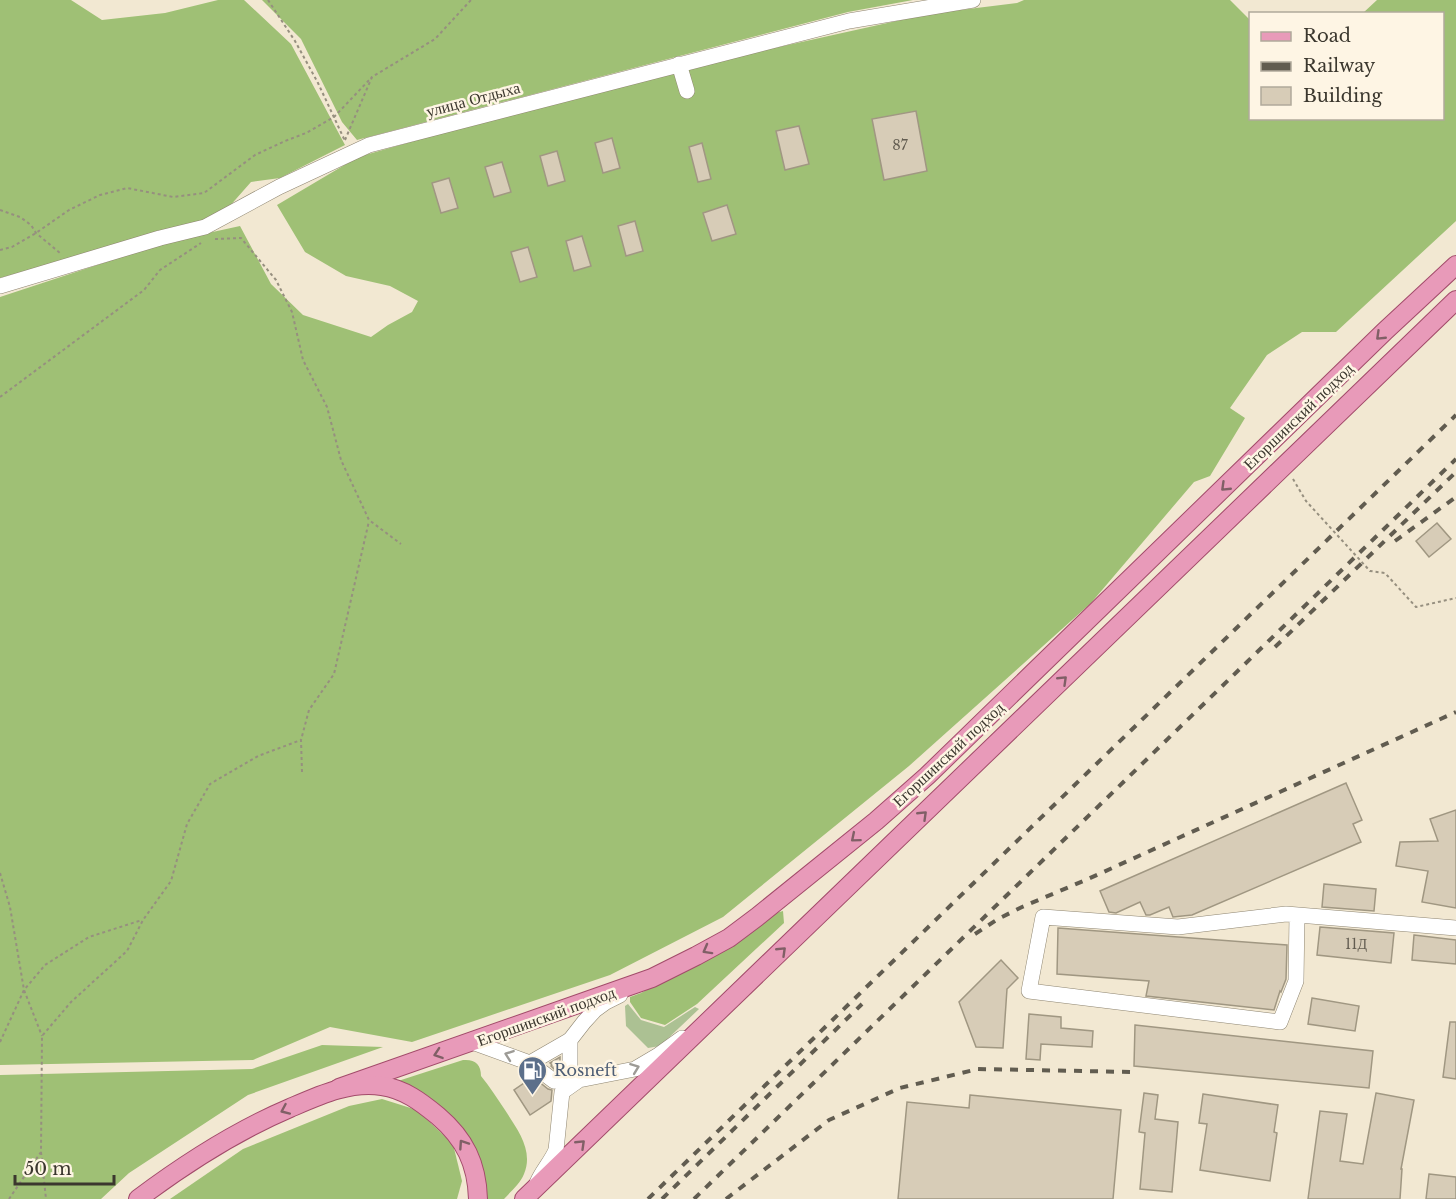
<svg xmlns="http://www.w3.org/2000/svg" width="1456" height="1199" viewBox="0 0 1456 1199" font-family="'Libre Baskerville',serif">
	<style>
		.green { fill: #acc193 }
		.forest { fill: #9fc075 }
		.building { fill: #d7ccb7; stroke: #a09782; stroke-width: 1.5 }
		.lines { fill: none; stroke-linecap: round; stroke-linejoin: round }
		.minor-casing { stroke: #8e8571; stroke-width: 16 }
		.major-casing { stroke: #a24b6a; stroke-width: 20 }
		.path { stroke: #968f7f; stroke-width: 2; stroke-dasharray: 3 3; stroke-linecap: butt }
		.minor { stroke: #fff; stroke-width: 15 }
		.major { stroke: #e89ab9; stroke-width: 18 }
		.rail { stroke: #615c50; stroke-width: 4; stroke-dasharray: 8 8; stroke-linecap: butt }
		.oneway { stroke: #805f66 }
		.oneway2 { stroke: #9d9b96 }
		.labels { text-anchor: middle; stroke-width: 5; stroke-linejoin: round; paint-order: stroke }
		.number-label { font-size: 14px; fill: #625c50 }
		.street-label { font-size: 16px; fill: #3b372e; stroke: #fef5e4 }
		.service-label { font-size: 16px; fill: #4e5e75; stroke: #fef5e4; text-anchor: start }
	</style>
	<rect width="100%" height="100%" fill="#f2e8d2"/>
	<!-- green -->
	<polygon class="green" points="628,1004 641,1020 664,1027 695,1007 699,1009 660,1046 648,1048 626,1026 625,1006"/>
	<!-- forest -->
	<g class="forest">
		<polygon points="0,0 71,0 102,20 165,13 218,0 244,0 291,44 345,145 280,178 251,182 221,216 0,278"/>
		<polygon points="262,0 913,0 848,12 357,140 342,122 301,39"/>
		<polygon points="1024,0 1230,0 1250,20 1250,118 1442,118 1442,14 1363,13 1377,0 1456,0 1456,221 1336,332 1302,332 1267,355 1230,408 1245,418 1210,476 1194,482 1091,603 909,766 723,917 610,975 412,1042 330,1027 253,1060 0,1065 0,297 167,242 240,226 271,284 303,315 371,337 388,325 412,312 418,301 390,286 346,276 305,252 277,205 358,157 513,113 684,68 928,14 1017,3"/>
		<polygon points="783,911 784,923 697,1004 665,1025 641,1018 630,1002 630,997 641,993 682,971 772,914"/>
		<polygon points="322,1045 383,1047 248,1095 129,1173 101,1199 0,1199 0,1075 252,1069"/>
		<path d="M463 1060C475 1059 481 1064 481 1076 490 1087 497 1098 505 1110 517 1129 534 1150 524 1174 520 1184 511 1191 504 1199H485L443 1109 428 1096 398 1081Z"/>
		<polygon points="382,1099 417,1110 453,1144 462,1181 457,1199 170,1199 243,1149 349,1106"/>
	</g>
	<!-- building -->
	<g class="building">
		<polygon points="916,111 927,171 884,180 872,119"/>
		<polygon points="799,126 809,164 785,170 776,131"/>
		<polygon points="612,138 620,168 603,173 595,143"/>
		<polygon points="702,143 711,179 698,182 689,147"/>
		<polygon points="557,151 565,181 548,186 540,156"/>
		<polygon points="502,162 511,192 494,197 485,167"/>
		<polygon points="449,178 458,208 441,213 432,183"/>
		<polygon points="727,205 736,234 712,241 703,213"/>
		<polygon points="635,221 643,251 626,256 618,226"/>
		<polygon points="582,236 591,266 574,271 566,241"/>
		<polygon points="528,247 537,277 520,282 511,252"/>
		<polygon points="1437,523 1451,539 1429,557 1416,541"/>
		<polygon points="1346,783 1362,820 1353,824 1361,842 1192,915 1173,917 1169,907 1150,915 1146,915 1140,902 1116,913 1109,912 1100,891"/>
		<polygon points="1456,810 1456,908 1422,902 1428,871 1396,866 1400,842 1438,841 1430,819"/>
		<polygon points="1324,884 1376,889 1374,911 1322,907"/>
		<polygon points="1320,927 1394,933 1391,963 1317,955"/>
		<polygon points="1058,928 1287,945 1286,979 1281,992 1280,991 1274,1010 1146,996 1149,981 1057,974"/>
		<polygon points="1414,935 1456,940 1456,964 1412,960"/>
		<polygon points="1001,960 1018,978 1007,989 1003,1048 976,1047 959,1002"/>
		<polygon points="1312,998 1359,1006 1355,1031 1308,1024"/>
		<polygon points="1029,1014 1061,1017 1061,1028 1093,1031 1092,1047 1041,1044 1040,1060 1026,1059"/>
		<polygon points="1450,1022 1456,1022 1456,1079 1443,1077"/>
		<polygon points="1135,1025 1373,1051 1369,1088 1134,1066"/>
		<polygon points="560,1057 560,1064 554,1069 551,1066 552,1065 550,1063"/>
		<polygon points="533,1077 548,1089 552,1090 551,1101 530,1115 514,1090"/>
		<polygon points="1144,1093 1158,1095 1155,1119 1178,1122 1172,1192 1140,1189 1145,1133 1139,1132"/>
		<polygon points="1376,1093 1414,1100 1401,1169 1402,1169 1400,1199 1308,1199 1320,1111 1347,1114 1340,1161 1363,1164"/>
		<polygon points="1203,1094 1278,1105 1274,1132 1277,1133 1270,1181 1200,1170 1207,1124 1199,1123"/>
		<polygon points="970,1095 1121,1110 1113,1199 898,1199 907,1102 969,1108"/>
		<polygon points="1429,1174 1456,1177 1456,1199 1426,1199"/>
	</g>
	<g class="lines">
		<defs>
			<g id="minor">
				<polyline points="679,64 687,91"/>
				<polyline points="0,286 160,238 205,227 279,187 369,145 849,21 973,0"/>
				<polyline points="1297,915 1296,981 1280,1022 1029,991 1043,917 1178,927 1286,914 1456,928"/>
				<polyline points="472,1042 530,1063 554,1081 570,1069 570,1040 584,1022 595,1010 606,1002 620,995"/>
				<polyline points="530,1063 570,1040"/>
				<path d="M537 1183C542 1171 551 1162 556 1150L562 1092 579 1080 635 1069 657 1056 682 1038"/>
			</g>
			<g id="major">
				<polyline points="339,1088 652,978 696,956 729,938 757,917 876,821 927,776 1385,331 1456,265"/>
				<path d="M138 1199C186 1163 236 1131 290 1108 320 1095 350 1081 382 1086 404 1089 421 1102 438 1116 465 1139 477 1164 478 1199"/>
				<path d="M524 1199C835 900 1145 599 1456 300"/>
			</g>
		</defs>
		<!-- minor casing -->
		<use href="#minor" class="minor-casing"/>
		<!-- major casing -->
		<use href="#major" class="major-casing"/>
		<!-- path -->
		<g class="path">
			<polyline points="268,0 295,41 318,83 345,141"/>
			<polyline points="345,140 372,77 435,39 471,0"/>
			<polyline points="0,210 20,217 31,225 36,233 60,253"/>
			<polyline points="215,239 241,238 276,280 292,312 303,360 327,407 341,460 369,520 401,544"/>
			<polyline points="0,250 12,247 36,233 69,210 100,195 127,188 173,197 204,193 255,155 285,141 306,133 334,117 372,77"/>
			<polyline points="0,397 144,290 160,270 201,243"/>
			<polyline points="1293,479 1306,501 1370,571 1385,573 1416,607 1456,598"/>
			<polyline points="302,772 301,740 309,710 334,674 369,521"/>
			<polyline points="0,873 10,907 24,990 42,1036"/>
			<polyline points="0,1042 24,990 45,965 89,937 142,920"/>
			<polyline points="41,1152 46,1199"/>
			<polyline points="9,1199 41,1152 42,1036 71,1002 127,951 143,920 171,881 187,824 210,784 258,756 301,740"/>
		</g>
		<!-- minor -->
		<use href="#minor" class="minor"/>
		<!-- major -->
		<use href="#major" class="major"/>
		<!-- rail -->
		<g class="rail">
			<polyline points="1395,541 1456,497"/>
			<polyline points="1275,647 1456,472"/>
			<polyline points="975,934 998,919 1022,907 1088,879 1456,712"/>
			<polyline points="648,1199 1456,415"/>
			<polyline points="662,1199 862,1004"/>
			<polyline points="694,1199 1456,459"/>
			<polyline points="726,1199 829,1120 900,1088 978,1069 1132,1072"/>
		</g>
	</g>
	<!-- one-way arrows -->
	<defs><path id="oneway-chevron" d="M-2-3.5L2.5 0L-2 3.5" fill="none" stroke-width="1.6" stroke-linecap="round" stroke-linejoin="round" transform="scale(1.5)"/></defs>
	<g class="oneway">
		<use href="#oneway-chevron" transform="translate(1380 336) rotate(136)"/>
		<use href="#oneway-chevron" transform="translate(1225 487) rotate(136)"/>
		<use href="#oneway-chevron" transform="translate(1063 680) rotate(-44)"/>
		<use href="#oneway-chevron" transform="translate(923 815) rotate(-44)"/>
		<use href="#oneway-chevron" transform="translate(855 838) rotate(140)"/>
		<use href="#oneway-chevron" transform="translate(707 950) rotate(151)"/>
		<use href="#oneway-chevron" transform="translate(782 951) rotate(-44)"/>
		<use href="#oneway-chevron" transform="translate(438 1054) rotate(161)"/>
		<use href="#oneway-chevron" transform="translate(285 1110) rotate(156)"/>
		<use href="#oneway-chevron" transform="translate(463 1144) rotate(-124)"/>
		<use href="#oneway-chevron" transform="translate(581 1144) rotate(-44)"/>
	</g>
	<g class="oneway2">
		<use href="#oneway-chevron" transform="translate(509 1055) rotate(-160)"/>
		<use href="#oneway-chevron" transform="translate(635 1068) rotate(-21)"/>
	</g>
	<!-- icons -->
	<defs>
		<symbol id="fuel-pin" viewBox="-11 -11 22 30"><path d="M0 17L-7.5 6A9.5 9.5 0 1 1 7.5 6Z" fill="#5c6f8a" stroke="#fef5e4"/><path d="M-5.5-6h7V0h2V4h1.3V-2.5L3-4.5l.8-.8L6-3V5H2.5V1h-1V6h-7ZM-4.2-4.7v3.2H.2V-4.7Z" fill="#fff"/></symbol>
	</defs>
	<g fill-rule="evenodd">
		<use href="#fuel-pin" x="516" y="1054" width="33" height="45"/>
	</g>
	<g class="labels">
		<!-- number labels -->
		<g class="number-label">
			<text x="900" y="150">87</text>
			<text x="1356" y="949">11Д</text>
		</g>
		<!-- street labels -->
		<g class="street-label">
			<text transform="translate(473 99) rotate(-15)" y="6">улица Отдыха</text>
			<text transform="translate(1298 416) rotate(-44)" y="6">Егоршинский подход</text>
			<text transform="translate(948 754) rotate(-43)" y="6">Егоршинский подход</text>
			<text transform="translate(546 1016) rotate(-20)" y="6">Егоршинский подход</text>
		</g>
		<!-- service labels -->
		<g class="service-label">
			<text x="554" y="1076">Rosneft</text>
		</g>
	</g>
	<!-- legend -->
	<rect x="1249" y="12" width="195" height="108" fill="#fef5e4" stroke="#b0a99b" stroke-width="1.5"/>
	<rect x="1261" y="32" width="30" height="9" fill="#e89ab9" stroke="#b0a99b" stroke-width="1.5"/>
	<text x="1303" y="42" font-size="18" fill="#3b372e">Road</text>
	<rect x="1261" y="62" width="30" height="9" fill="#615c50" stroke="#b0a99b" stroke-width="1.5"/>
	<text x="1303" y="72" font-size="18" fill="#3b372e">Railway</text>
	<rect x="1261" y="87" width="30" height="18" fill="#d7ccb7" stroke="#b0a99b" stroke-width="1.5"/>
	<text x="1303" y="102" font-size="18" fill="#3b372e">Building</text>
	<!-- scale -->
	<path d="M15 1175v9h99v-9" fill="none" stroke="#3b372e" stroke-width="3"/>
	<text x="24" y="1175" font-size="18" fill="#3b372e" stroke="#fef5e4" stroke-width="4.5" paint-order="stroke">50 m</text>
</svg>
